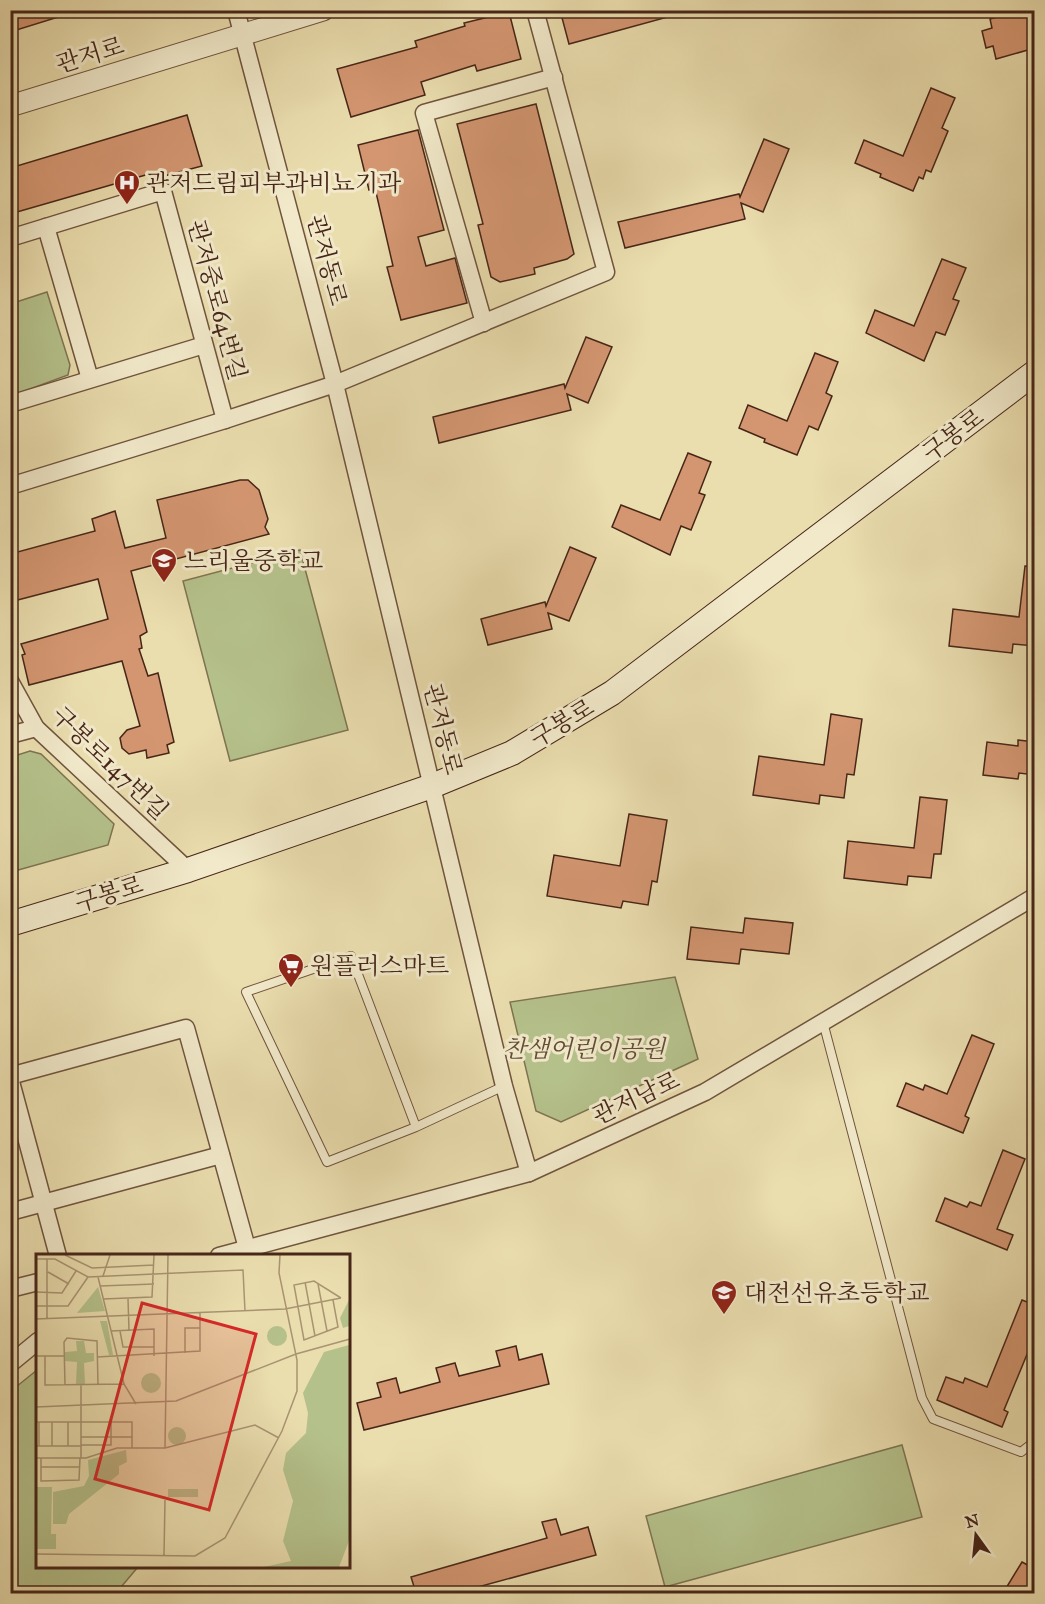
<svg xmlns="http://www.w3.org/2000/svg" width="1045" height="1604" viewBox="0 0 1045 1604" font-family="'IM FELL Great Primer','Noto Serif KR',serif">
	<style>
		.green { fill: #b5c18b; stroke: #7e7452; stroke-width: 1.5 }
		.building { fill: #d39671; stroke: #472618; stroke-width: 1.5 }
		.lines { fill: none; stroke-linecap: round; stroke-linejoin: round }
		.service-casing { stroke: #70543e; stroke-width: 10 }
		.minor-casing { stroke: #70543e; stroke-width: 19 }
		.tertiary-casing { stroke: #70543e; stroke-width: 23 }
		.secondary-casing { stroke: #472618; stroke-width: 26 }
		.service { stroke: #f1e9ca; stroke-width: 8 }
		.minor { stroke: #f1e9ca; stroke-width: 16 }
		.tertiary { stroke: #f1e9ca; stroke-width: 21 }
		.secondary { stroke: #f1e9ca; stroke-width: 24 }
		.labels { text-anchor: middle; stroke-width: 6; stroke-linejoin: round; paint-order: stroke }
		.street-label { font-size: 24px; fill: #472618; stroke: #f1e9ca }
		.poi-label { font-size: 24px; fill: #472618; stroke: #f1e9ca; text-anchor: start }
		.park-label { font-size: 24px; font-style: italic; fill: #624d35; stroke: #f1e9ca }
		.inset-road { fill: none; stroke: #a99472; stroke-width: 1.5 }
		.view { fill: #d62828; fill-opacity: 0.15; stroke: #d62828; stroke-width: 3 }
		.inset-edge { fill: none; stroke: #472618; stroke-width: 3 }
	</style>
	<rect width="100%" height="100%" fill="#eaddae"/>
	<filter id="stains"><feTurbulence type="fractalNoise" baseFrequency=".00333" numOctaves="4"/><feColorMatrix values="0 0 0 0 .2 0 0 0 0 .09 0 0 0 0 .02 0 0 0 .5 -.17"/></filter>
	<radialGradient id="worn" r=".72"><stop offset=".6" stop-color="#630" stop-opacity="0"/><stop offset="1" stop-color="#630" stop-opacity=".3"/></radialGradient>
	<!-- green -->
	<g class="green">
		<polygon points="47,292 70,365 68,375 11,396 10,304"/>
		<polygon points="300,550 348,730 230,761 183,581"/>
		<polygon points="30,751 41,754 114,824 108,845 11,872 11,757"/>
		<polygon points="675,977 698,1059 561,1122 536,1111 510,1002"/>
		<polygon points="37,1370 38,1566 138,1567 116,1593 11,1593 11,1391"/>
		<polygon points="902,1445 922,1517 665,1587 646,1516"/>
	</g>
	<!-- building -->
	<g class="building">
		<polygon points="10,10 67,10 68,14 10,32"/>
		<polygon points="574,10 674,10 675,15 569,44 561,14"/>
		<polygon points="1021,10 1035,10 1035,48 996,59 993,46 986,48 982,31 992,28 990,19"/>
		<polygon points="509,12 521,59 477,71 475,65 421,82 425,95 351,117 337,69 417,47 415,41 465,26 464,23"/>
		<polygon points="931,88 955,98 942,128 948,131 931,172 926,170 923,179 919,177 913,191 880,177 881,174 855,163 864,140 903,156"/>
		<polygon points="536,104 574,254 567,259 534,268 535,274 500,282 491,277 478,225 483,224 457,124"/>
		<polygon points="187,115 202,166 164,176 163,170 10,214 10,168"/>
		<polygon points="418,130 444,230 418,237 426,266 455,258 467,303 401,320 387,267 393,266 375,188 369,190 358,145"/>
		<polygon points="764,139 789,149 763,212 741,203 745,219 625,248 618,222 739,194 740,197"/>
		<polygon points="942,259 966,268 953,299 959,301 945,335 936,332 924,361 866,333 875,310 914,326"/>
		<polygon points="586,337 612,347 588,403 567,394 571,410 439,443 433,417 564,384 565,388"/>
		<polygon points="815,353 838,362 826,393 832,396 818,430 809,426 797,455 764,442 765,439 739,428 748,405 787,421"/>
		<polygon points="688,453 711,462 699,493 705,495 691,530 681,526 670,555 612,527 621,505 660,520"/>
		<polygon points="240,480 248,480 259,490 268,519 265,527 269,534 131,571 147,632 140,636 142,648 139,649 148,676 158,673 174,742 167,745 169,753 147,758 146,750 129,754 122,748 120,738 127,730 140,726 122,661 29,685 22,655 25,654 21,644 108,619 98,579 10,602 10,554 95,531 92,519 115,511 125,548 166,538 157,500"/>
		<polygon points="570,547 596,558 569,621 548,613 552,629 488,645 481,619 545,602 546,606"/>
		<polygon points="1025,566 1035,567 1035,646 1013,644 1012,653 949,646 953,609 1019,617"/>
		<polygon points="831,714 862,719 854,775 847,774 844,798 820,795 819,804 753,795 759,756 824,765"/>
		<polygon points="1018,740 1035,742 1035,775 1019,773 1018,779 983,775 987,742 1018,746"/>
		<polygon points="920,797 947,800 941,854 934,854 931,878 908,876 907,885 844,878 848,841 914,848"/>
		<polygon points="629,814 667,820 657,882 652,881 648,905 623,901 621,908 547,896 554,855 620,866"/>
		<polygon points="745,918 793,923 789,954 741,949 739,964 687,959 691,927 743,933"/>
		<polygon points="972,1035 994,1044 965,1116 969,1118 963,1133 897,1106 906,1083 923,1090 925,1085 947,1094"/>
		<polygon points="1003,1150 1025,1159 997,1229 1013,1235 1007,1250 936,1221 945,1198 967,1207 970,1202 981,1206"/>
		<polygon points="1022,1300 1035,1305 1035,1335 1004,1410 1008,1412 1002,1427 937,1400 946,1377 963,1383 965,1378 987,1387"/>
		<polygon points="516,1346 519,1360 542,1354 549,1384 364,1430 357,1403 381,1397 377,1383 396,1378 400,1393 440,1382 436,1368 455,1363 459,1376 500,1366 496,1351"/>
		<polygon points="556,1519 561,1535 588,1527 596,1555 456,1593 416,1593 411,1577 547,1538 542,1522"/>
		<polygon points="1022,1562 1035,1569 1035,1593 1003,1593"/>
	</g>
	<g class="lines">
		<defs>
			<g id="service">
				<polyline points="823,1022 922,1398 933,1419 1021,1452 1034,1442"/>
				<polyline points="416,1127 351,956 246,992 327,1162 416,1127 504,1086"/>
			</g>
			<g id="minor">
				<polyline points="236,10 335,384 504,1086 529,1173"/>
				<polyline points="46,227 90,379"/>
				<polyline points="10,238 163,191 225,420"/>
				<polyline points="484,323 424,113 554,77"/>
				<polyline points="10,404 204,345"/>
				<polyline points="10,486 225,420 335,384 606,272 535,10"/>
				<polyline points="10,681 36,728 188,870"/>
				<polyline points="10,735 36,728"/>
				<polyline points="10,1076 186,1028 247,1248"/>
				<polyline points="10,1078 58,1256"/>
				<polyline points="10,1212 221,1155"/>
				<polyline points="219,1256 529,1173 705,1092 1034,897"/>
				<polyline points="10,1289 38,1282"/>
				<polyline points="10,1364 38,1341"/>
			</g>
			<polyline id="tertiary" points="10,106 323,10"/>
			<polyline id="secondary" points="10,924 188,870 432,786 512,753 612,693 1034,373"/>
		</defs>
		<!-- service casing -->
		<use href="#service" class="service-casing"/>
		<!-- minor casing -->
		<use href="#minor" class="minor-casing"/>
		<!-- tertiary casing -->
		<use href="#tertiary" class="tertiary-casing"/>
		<!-- secondary casing -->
		<use href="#secondary" class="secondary-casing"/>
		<!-- service -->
		<use href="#service" class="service"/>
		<!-- minor -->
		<use href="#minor" class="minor"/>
		<!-- tertiary -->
		<use href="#tertiary" class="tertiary"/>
		<!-- secondary -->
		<use href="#secondary" class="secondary"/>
	</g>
	<!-- icons -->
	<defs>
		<symbol id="hospital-pin" viewBox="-11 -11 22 30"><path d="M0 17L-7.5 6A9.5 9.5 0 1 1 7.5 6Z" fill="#8f2418" stroke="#f1e9ca"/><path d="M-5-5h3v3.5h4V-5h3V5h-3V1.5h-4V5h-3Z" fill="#fff"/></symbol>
		<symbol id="school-pin" viewBox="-11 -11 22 30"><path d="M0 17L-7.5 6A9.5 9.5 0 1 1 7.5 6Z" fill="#8f2418" stroke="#f1e9ca"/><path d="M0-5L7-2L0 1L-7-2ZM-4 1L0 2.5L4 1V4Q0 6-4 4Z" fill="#fff"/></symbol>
		<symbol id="supermarket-pin" viewBox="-11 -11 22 30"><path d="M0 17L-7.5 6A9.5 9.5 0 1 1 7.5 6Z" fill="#8f2418" stroke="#f1e9ca"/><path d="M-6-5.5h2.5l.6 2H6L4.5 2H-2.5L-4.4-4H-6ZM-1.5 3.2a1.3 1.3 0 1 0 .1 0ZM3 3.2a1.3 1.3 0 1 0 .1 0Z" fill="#fff"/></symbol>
	</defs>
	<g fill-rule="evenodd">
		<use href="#hospital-pin" x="112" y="168" width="30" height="40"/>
		<use href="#school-pin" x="149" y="546" width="30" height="40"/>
		<use href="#supermarket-pin" x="276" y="951" width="30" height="40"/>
		<use href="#school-pin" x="709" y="1278" width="30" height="40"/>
	</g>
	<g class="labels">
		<!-- street labels -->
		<g class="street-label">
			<text transform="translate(90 55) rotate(-17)" y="8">관저로</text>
			<text transform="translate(327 260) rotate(75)" y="8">관저동로</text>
			<text transform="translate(217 300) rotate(75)" y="8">관저중로64번길</text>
			<text transform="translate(953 435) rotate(-37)" y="8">구봉로</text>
			<text transform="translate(562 723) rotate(-31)" y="8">구봉로</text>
			<text transform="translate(443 729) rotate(76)" y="8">관저동로</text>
			<text transform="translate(110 763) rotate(44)" y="8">구봉로147번길</text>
			<text transform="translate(109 894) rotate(-17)" y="8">구봉로</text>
			<text transform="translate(636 1098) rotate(-25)" y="8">관저남로</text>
		</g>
		<!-- poi labels -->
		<g class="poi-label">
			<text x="146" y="191">관저드림피부과비뇨기과</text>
			<text x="184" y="569">느리울중학교</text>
			<text x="310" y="974">원플러스마트</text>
			<text x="744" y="1301">대전선유초등학교</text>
		</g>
		<!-- park labels -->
		<g class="park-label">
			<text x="584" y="1057">찬샘어린이공원</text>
		</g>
	</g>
	<!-- overview -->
	<g transform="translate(36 1254)">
		<rect width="314" height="314" fill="#eaddae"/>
		<path d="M62 33 69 57 41 59ZM313 46V72L307 74 304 64ZM64 67H71L77 101H73ZM231 82a10 10 0 1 1 20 0a10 10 0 1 1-20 0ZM40 87H48L50 99H58V107L48 109 49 130H40L41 108 29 107V98L41 97ZM313 91V287L303 313H228L255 307 247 287 257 247 247 216 250 199 270 179 272 159 267 139 288 98ZM105 129a10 10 0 1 1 20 0a10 10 0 1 1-20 0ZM132 182a9 9 0 1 1 18 0a9 9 0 1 1-18 0ZM90 196 91 208 83 212V220L33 260 30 270H17V238L48 232 53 222 52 206ZM0 233H16L15 280H20V295H0ZM132 235H162V243H132Z" fill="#b5c18b"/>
		<path class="inset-road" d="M29 1 56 14 118 11M0 5H19L52 23 207 16 209 57M12 18 33 30M67 22 74 1M62 23 88 130 100 150M269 28 279 82M282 30 291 77M64 32 118 30M0 38 26 39 40 17M67 45 116 43 118 1M92 45 93 76M297 46 302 73 268 86 258 31 278 27 305 44M0 52H32L52 23M0 65 249 55 305 44M11 65V5M75 77 118 75V102M84 77 87 93H118M149 99V74H164M0 102H28M9 102V131L88 130M61 103 164 97V59M29 131 28 88 31 84 61 87 62 131M0 153 140 147 260 100 314 85M0 168H96V194M3 168V192M16 168V192M32 168V192M45 183H96M45 191H75V168M0 192H45M129 194 132 1M0 204H50L81 194H129L219 171 243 184M5 204V227L43 226 44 204M45 204V131M5 213H44M0 300 159 302 189 284 246 177 261 137V106L243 19 244 1M128 301 129 246"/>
		<path class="view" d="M106 49 220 80 173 256 59 225Z"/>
		<rect width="314" height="314" class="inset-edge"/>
	</g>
	<!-- margin -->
	<rect width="1045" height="1604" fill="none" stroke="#eaddae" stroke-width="36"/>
	<rect x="12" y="12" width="1021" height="1580" fill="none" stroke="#472618" stroke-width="3"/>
	<rect x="18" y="18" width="1009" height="1568" fill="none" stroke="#472618" stroke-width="1.5"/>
	<!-- north arrow -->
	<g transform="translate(976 1535) rotate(345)" stroke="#f1e9ca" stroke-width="4.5" paint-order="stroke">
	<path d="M0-4.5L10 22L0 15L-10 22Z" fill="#472618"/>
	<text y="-9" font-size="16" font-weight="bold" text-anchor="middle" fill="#472618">N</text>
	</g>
	<rect width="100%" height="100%" filter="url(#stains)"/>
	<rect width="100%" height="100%" fill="url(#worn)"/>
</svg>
